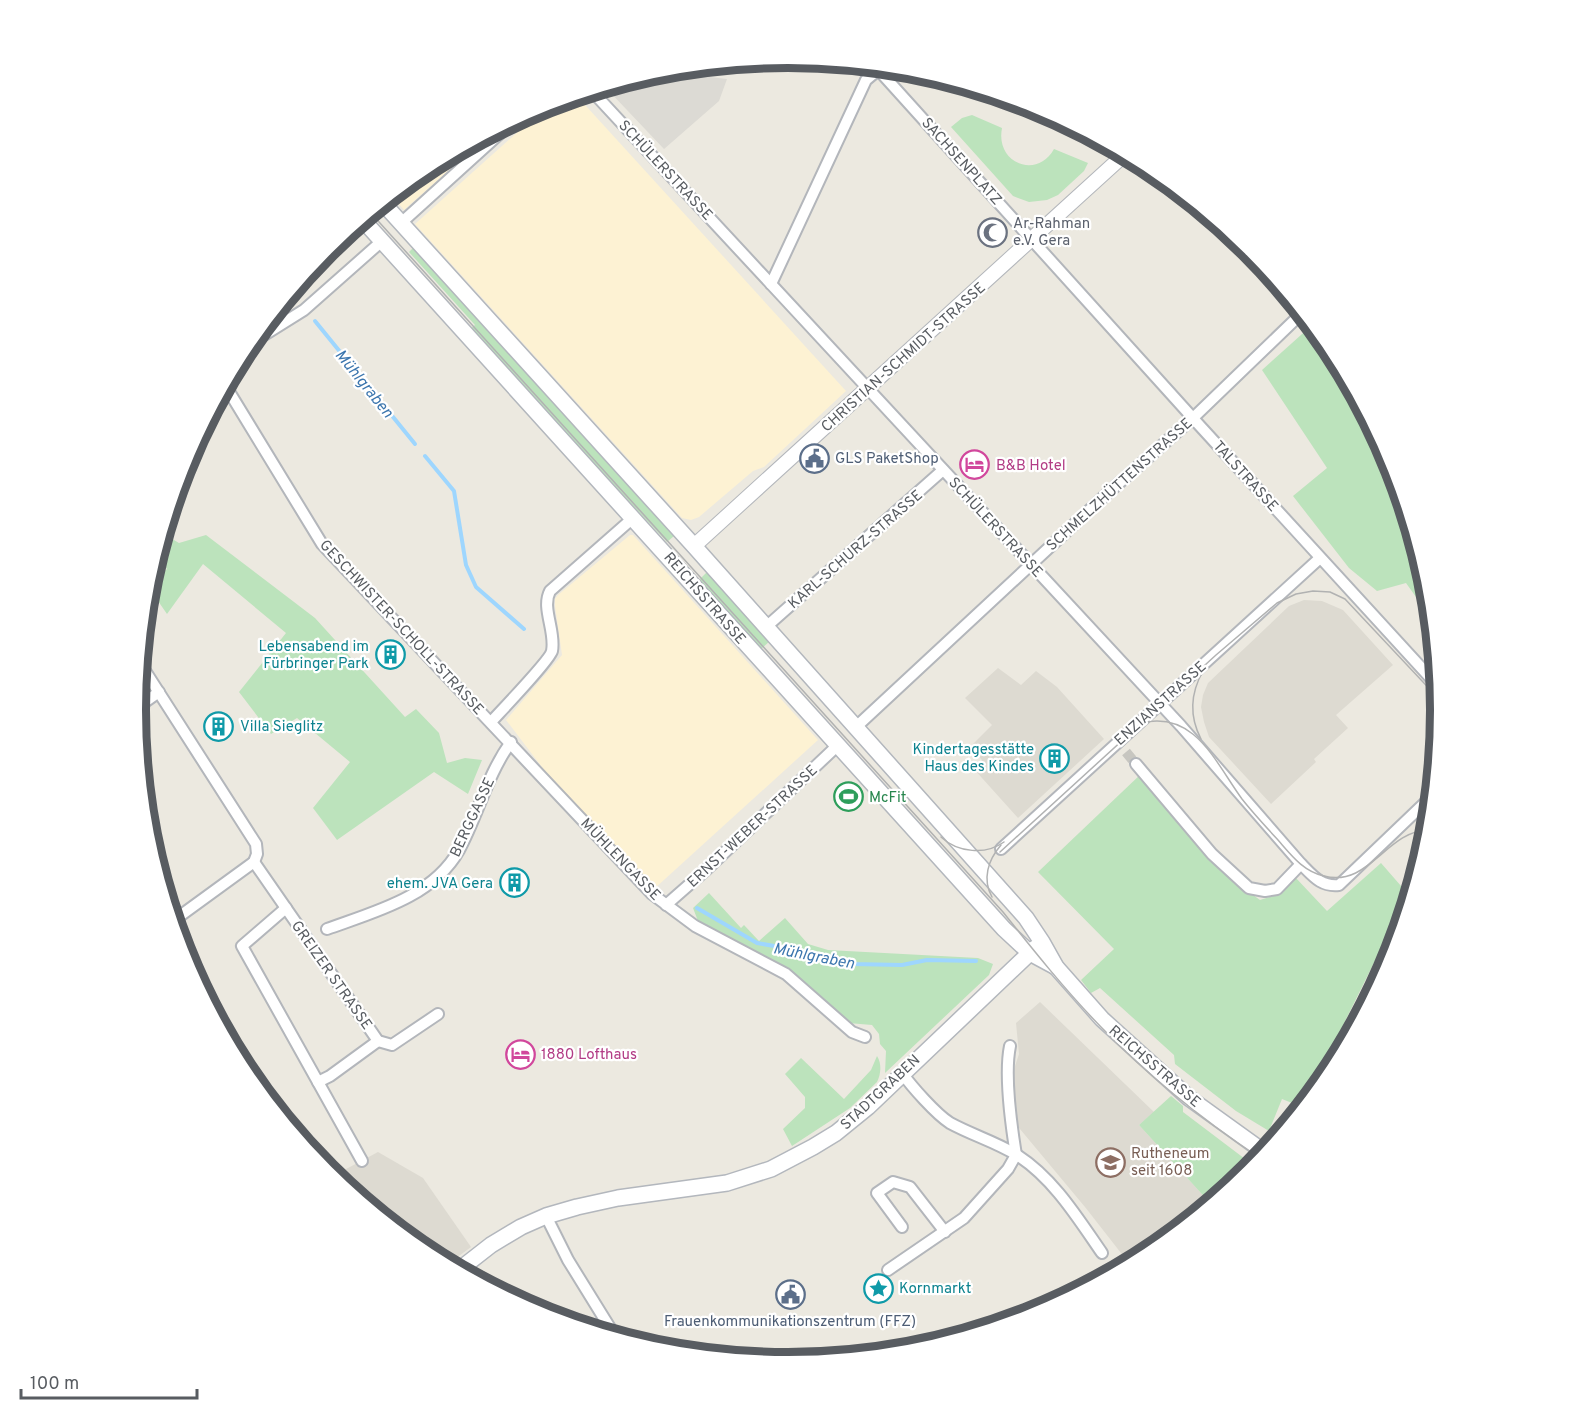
<svg xmlns="http://www.w3.org/2000/svg" width="1575" height="1419" viewBox="0 0 1575 1419" font-family="Overpass,sans-serif">
	<style>
		.commercial { fill: #fdf2d3 }
		.industrial { fill: #dcdad4 }
		.education { fill: #dddad1 }
		.green { fill: #bce3bc }
		.lines { fill: none; stroke-linecap: round; stroke-linejoin: round }
		.stream { stroke: #9ed6fe; stroke-width: 4 }
		.minor-tunnel { stroke: #c7c6c0; stroke-width: 10; stroke-dasharray: 10 5; stroke-linecap: butt }
		.minor-casing { stroke: #b3b6bb; stroke-width: 14 }
		.tertiary-casing { stroke: #b3b6bb; stroke-width: 16 }
		.secondary-casing { stroke: #b3b7bd; stroke-width: 18 }
		.minor { stroke: #fff; stroke-width: 10 }
		.tertiary { stroke: #fff; stroke-width: 14 }
		.secondary { stroke: #fff; stroke-width: 15 }
		.tram { stroke: #b1b2b2; stroke-width: 1.5 }
		.labels { text-anchor: middle; stroke-width: 4.5; stroke-linejoin: round; paint-order: stroke }
		.street-label { font-size: 15px; fill: #585c61; stroke: #fff }
		.worship-label { font-size: 15px; fill: #5b616d; stroke: #fff; text-anchor: start }
		.service-label { font-size: 15px; fill: #4e5e75; stroke: #fff; text-anchor: start }
		.hotel-label { font-size: 15px; fill: #b23c85; stroke: #fff; text-anchor: start }
		.culture-label { font-size: 15px; fill: #0d838f; stroke: #fff; text-anchor: end }
		.leisure-label { font-size: 15px; fill: #27864d; stroke: #fff; text-anchor: start }
		.education-label { font-size: 15px; fill: #785e54; stroke: #fff; text-anchor: start }
		.water-label { font-size: 16px; font-style: italic; fill: #3c76ae; stroke: #fff }
		.rim { fill: none; stroke: #585c61; stroke-width: 8 }
	</style>
	<rect width="100%" height="100%" fill="#ece9e0"/>
	<!-- commercial -->
	<g class="commercial">
		<polygon points="576,95 846,391 764,467 753,471 699,517 691,520 682,518 415,224 550,103"/>
		<polygon points="493,131 404,210 391,195 425,167"/>
		<polygon points="630,535 633,535 818,740 654,889 548,775 506,720 562,655 555,606 555,599 558,595"/>
	</g>
	<!-- industrial -->
	<polygon class="industrial" points="690,67 710,71 710,77 727,79 719,101 664,149 608,90 616,83 661,69"/>
	<!-- education -->
	<g class="education">
		<polygon points="1304,600 1322,601 1343,610 1393,665 1336,715 1348,728 1314,759 1316,762 1271,804 1209,737 1204,722 1201,707 1203,695 1208,683 1289,606"/>
		<polygon points="998,668 1021,685 1036,671 1057,687 1104,739 1018,818 973,768 982,760 970,747 992,725 965,698"/>
		<polygon points="1040,1002 1154,1112 1139,1125 1210,1203 1174,1232 1171,1228 1157,1239 1153,1234 1137,1245 1141,1252 1128,1262 1085,1207 1015,1123 1013,1072 1019,1054 1016,1023"/>
		<polygon points="378,1152 423,1178 471,1247 448,1264 425,1252 333,1176"/>
	</g>
	<!-- green -->
	<g class="green">
		<path d="M972 115 1002 128C995 163 1037 180 1054 149L1088 163 1084 171 1058 195 1047 200 1029 202 1013 196 951 127 962 118Z"/>
		<polygon points="413,248 444,280 680,541 674,536 667,542 621,493 606,483 469,330 475,325 409,252"/>
		<polygon points="1311,326 1337,361 1390,460 1428,583 1431,618 1406,583 1377,591 1349,568 1293,496 1327,468 1262,370"/>
		<polygon points="162,533 179,543 206,535 315,618 405,717 416,709 439,733 447,763 465,758 482,760 468,794 434,772 337,840 313,808 350,762 297,718 271,734 239,692 286,633 203,564 167,614 147,585 167,569 156,555"/>
		<polygon points="709,570 772,639 760,650 696,583"/>
		<polygon points="1142,773 1242,887 1260,900 1276,895 1295,877 1327,911 1381,863 1408,894 1305,1102 1302,1107 1282,1099 1269,1131 1236,1111 1175,1064 1174,1055 1100,988 1091,993 1081,980 1114,949 1038,872"/>
		<polygon points="709,893 741,928 744,925 759,941 785,918 808,944 828,950 978,958 993,964 989,975 885,1073 886,1051 880,1044 879,1034 872,1025 848,1023 792,973 698,921 693,908"/>
		<path d="M877 1056C882 1064 881 1074 877 1082L850 1108 792 1146 783 1129 805 1108V1097L785 1074 801 1058 844 1099 871 1070Z"/>
		<polygon points="1171,1096 1183,1106 1183,1112 1253,1165 1210,1203 1139,1125"/>
	</g>
	<g class="lines">
		<!-- stream -->
		<g class="stream">
			<polyline points="315,321 415,444"/>
			<polyline points="425,456 454,491 466,565 476,587 524,629"/>
			<polyline points="697,908 757,943 797,950 852,964 902,965 927,960 976,961"/>
		</g>
		<!-- minor-tunnel -->
		<polyline class="minor-tunnel" points="1126,752 1136,764"/>
		<defs>
			<g id="minor">
				<polyline points="875,66 1200,426 1438,686"/>
				<path d="M591 90 1181 726 1301 864C1313 876 1321 887 1339 885L1431 797"/>
				<polyline points="401,223 518,117"/>
				<polyline points="771,284 866,80 878,70"/>
				<polyline points="245,347 304,310 382,241"/>
				<polyline points="225,385 322,544 652,894 695,926 786,974 852,1032 865,1037"/>
				<polyline points="766,627 943,470"/>
				<polyline points="140,663 256,844 257,854 254,862"/>
				<polyline points="135,709 159,692"/>
				<path d="M491 722C501 711 550 660 552 651 556 631 541 608 550 591L633 518"/>
				<polyline points="856,727 1110,491 1193,418 1302,313"/>
				<polyline points="1136,764 1212,854 1249,888 1265,891 1277,889 1301,864"/>
				<polyline points="1001,849 1320,558"/>
				<polyline points="254,862 378,1041 392,1045 438,1014"/>
				<polyline points="666,905 707,869 837,746"/>
				<polyline points="286,908 242,946 318,1082 330,1076 378,1041"/>
				<polyline points="173,921 254,862"/>
				<path d="M327 929C374 912 433 897 459 850 478 815 487 775 511 742"/>
				<path d="M902 1073C912 1087 936 1114 950 1123 972 1135 996 1142 1017 1155 1054 1179 1077 1217 1102 1253"/>
				<polyline points="318,1082 362,1161"/>
				<polyline points="546,1216 568,1260 615,1336"/>
				<polyline points="902,1227 877,1193 893,1182 910,1187 945,1232"/>
				<path d="M888 1270 964 1218 1008 1169 1016 1155C1011 1124 1004 1075 1010 1046"/>
			</g>
			<polyline id="tertiary" points="694,546 1125,154"/>
			<g id="secondary">
				<polyline points="382,202 694,546 1026,918 1042,942 1056,967 1102,1019 1189,1098 1264,1152"/>
				<polyline points="362,219 1004,929 1030,953 1056,967"/>
				<polyline points="459,1270 491,1245 521,1227 546,1216 577,1207 618,1198 727,1183 771,1169 813,1147 836,1133 868,1107 1035,948"/>
			</g>
		</defs>
		<!-- minor casing -->
		<use href="#minor" class="minor-casing"/>
		<!-- tertiary casing -->
		<use href="#tertiary" class="tertiary-casing"/>
		<!-- secondary casing -->
		<use href="#secondary" class="secondary-casing"/>
		<!-- minor -->
		<use href="#minor" class="minor"/>
		<!-- tertiary -->
		<use href="#tertiary" class="tertiary"/>
		<!-- secondary -->
		<use href="#secondary" class="secondary"/>
		<!-- tram -->
		<g class="tram">
			<path d="M370 212 1003 912C1034 951 1066 991 1101 1027 1148 1076 1203 1120 1260 1158"/>
			<path d="M1141 723C1195 710 1215 762 1242 799 1253 813 1266 827 1278 840 1292 856 1303 871 1324 876 1369 888 1386 831 1428 830"/>
			<path d="M1201 739C1189 716 1190 694 1203 671"/>
			<path d="M941 837C958 853 986 855 1004 842"/>
			<polyline points="1000,852 1216,655 1277,603 1296,594 1313,591 1330,592 1345,599 1439,699"/>
			<path d="M992 897C982 879 988 860 1001 845"/>
		</g>
	</g>
	<!-- icons -->
	<defs>
		<symbol id="mosque-ring" viewBox="-11 -11 22 22"><circle r="9.5" fill="#fff" stroke="#6b7280" stroke-width="1.5"/><path d="M3.5-4.9A6 6 0 1 0 3.5 4.9A5 5 0 1 1 3.5-4.9Z" fill="#6b7280"/></symbol>
		<symbol id="civic-ring" viewBox="-11 -11 22 22"><circle r="9.5" fill="#fff" stroke="#5c6f8a" stroke-width="1.5"/><path d="M-.6-6.5H3V-4.5H.6V-3L4-1V1h2V6H-6V1h2V-1L-.6-3ZM-1.2 2.5V6h2.4V2.5Z" fill="#5c6f8a"/></symbol>
		<symbol id="hotel-ring" viewBox="-11 -11 22 22"><circle r="9.5" fill="#fff" stroke="#d1479c" stroke-width="1.5"/><path d="M-6-4.5h1.5V1H6V5H4.5V3h-9V5H-6ZM-4 0a1.8 1.8 0 1 1 3.6 0ZM.5 0V-2.5h3Q6-2.5 6 0Z" fill="#d1479c"/></symbol>
		<symbol id="building-ring" viewBox="-11 -11 22 22"><circle r="9.5" fill="#fff" stroke="#0f9aa8" stroke-width="1.5"/><path d="M-4-6H4V6H1V3H-1V6H-4ZM-2.5-4.3h1.7v1.8h-1.7ZM.8-4.3h1.7v1.8H.8ZM-2.5-1h1.7V.8h-1.7ZM.8-1h1.7V.8H.8Z" fill="#0f9aa8"/></symbol>
		<symbol id="stadium-ring" viewBox="-11 -11 22 22"><circle r="9.5" fill="#fff" stroke="#2e9e5b" stroke-width="1.5"/><path d="M0-5a6.5 5 0 1 0 0 10a6.5 5 0 1 0 0-10ZM-3.5-1.8h7v3.6h-7Z" fill="#2e9e5b"/></symbol>
		<symbol id="school-ring" viewBox="-11 -11 22 22"><circle r="9.5" fill="#fff" stroke="#8d6e63" stroke-width="1.5"/><path d="M0-5L7-2L0 1L-7-2ZM-4 1L0 2.5L4 1V4Q0 6-4 4Z" fill="#8d6e63"/></symbol>
		<symbol id="sight-ring" viewBox="-11 -11 22 22"><circle r="9.5" fill="#fff" stroke="#0f9aa8" stroke-width="1.5"/><path d="M0-6L1.8-2.2L6-1.7L2.9 1.2L3.7 5.4L0 3.3L-3.7 5.4L-2.9 1.2L-6-1.7L-1.8-2.2Z" fill="#0f9aa8"/></symbol>
	</defs>
	<g fill-rule="evenodd">
		<use href="#mosque-ring" x="976" y="216" width="33" height="33"/>
		<use href="#civic-ring" x="798" y="442" width="33" height="33"/>
		<use href="#hotel-ring" x="958" y="448" width="33" height="33"/>
		<use href="#building-ring" x="374" y="638" width="33" height="33"/>
		<use href="#building-ring" x="202" y="710" width="33" height="33"/>
		<use href="#building-ring" x="1038" y="742" width="33" height="33"/>
		<use href="#stadium-ring" x="832" y="780" width="33" height="33"/>
		<use href="#building-ring" x="498" y="866" width="33" height="33"/>
		<use href="#hotel-ring" x="504" y="1038" width="33" height="33"/>
		<use href="#school-ring" x="1094" y="1146" width="33" height="33"/>
		<use href="#sight-ring" x="862" y="1272" width="33" height="33"/>
		<use href="#civic-ring" x="774" y="1278" width="33" height="33"/>
	</g>
	<g class="labels">
		<!-- street labels -->
		<g class="street-label">
			<text transform="translate(962 161) rotate(48)" y="5">SACHSENPLATZ</text>
			<text transform="translate(666 170) rotate(47)" y="5">SCHÜLERSTRASSE</text>
			<text transform="translate(903 357) rotate(-42)" y="5">CHRISTIAN-SCHMIDT-STRASSE</text>
			<text transform="translate(1246 476) rotate(48)" y="5">TALSTRASSE</text>
			<text transform="translate(1119 484) rotate(-42)" y="5">SCHMELZHÜTTENSTRASSE</text>
			<text transform="translate(996 527) rotate(47)" y="5">SCHÜLERSTRASSE</text>
			<text transform="translate(855 549) rotate(-41)" y="5">KARL-SCHURZ-STRASSE</text>
			<text transform="translate(705 598) rotate(49)" y="5">REICHSSTRASSE</text>
			<text transform="translate(402 627) rotate(47)" y="5">GESCHWISTER-SCHOLL-STRASSE</text>
			<text transform="translate(1160 703) rotate(-42)" y="5">ENZIANSTRASSE</text>
			<text transform="translate(472 817) rotate(-65)" y="5">BERGGASSE</text>
			<text transform="translate(752 826) rotate(-43)" y="5">ERNST-WEBER-STRASSE</text>
			<text transform="translate(621 859) rotate(46)" y="5">MÜHLENGASSE</text>
			<text transform="translate(332 975) rotate(55)" y="5">GREIZER STRASSE</text>
			<text transform="translate(1155 1066) rotate(41)" y="5">REICHSSTRASSE</text>
			<text transform="translate(880 1092) rotate(-43)" y="5">STADTGRABEN</text>
		</g>
		<!-- worship labels -->
		<g class="worship-label">
			<text x="1013" y="228">Ar-Rahman<tspan x="1013" dy="17">e.V. Gera</tspan></text>
		</g>
		<!-- service labels -->
		<g class="service-label">
			<text x="835" y="463">GLS PaketShop</text>
			<text x="790" y="1326" text-anchor="middle">Frauenkommunikationszentrum (FFZ)</text>
		</g>
		<!-- hotel labels -->
		<g class="hotel-label">
			<text x="996" y="470">B&amp;B Hotel</text>
			<text x="541" y="1059">1880 Lofthaus</text>
		</g>
		<!-- culture labels -->
		<g class="culture-label">
			<text x="369" y="651">Lebensabend im<tspan x="369" dy="17">Fürbringer Park</tspan></text>
			<text x="240" y="731" text-anchor="start">Villa Sieglitz</text>
			<text x="1034" y="754">Kindertagesstätte<tspan x="1034" dy="17">Haus des Kindes</tspan></text>
			<text x="493" y="888">ehem. JVA Gera</text>
			<text x="899" y="1293" text-anchor="start">Kornmarkt</text>
		</g>
		<!-- leisure labels -->
		<g class="leisure-label">
			<text x="869" y="802">McFit</text>
		</g>
		<!-- education labels -->
		<g class="education-label">
			<text x="1131" y="1158">Rutheneum<tspan x="1131" dy="17">seit 1608</tspan></text>
		</g>
		<!-- water labels -->
		<g class="water-label">
			<text transform="translate(365 383) rotate(51)" y="6">Mühlgraben</text>
			<text transform="translate(814 955) rotate(11)" y="6">Mühlgraben</text>
		</g>
	</g>
	<!-- crop -->
	<path d="M0 0H1575V1419H0ZM146 710a642 642 0 1 1 1284 0a642 642 0 1 1-1284 0Z" fill="#fff" fill-rule="evenodd"/>
	<path class="rim" d="M146 710a642 642 0 1 1 1284 0a642 642 0 1 1-1284 0Z"/>
	<!-- scale -->
	<path d="M21 1389v9h176v-9" fill="none" stroke="#585c61" stroke-width="3"/>
	<text x="30" y="1389" font-size="18" fill="#585c61" stroke="#ffffff" stroke-width="4.5" paint-order="stroke">100 m</text>
</svg>
